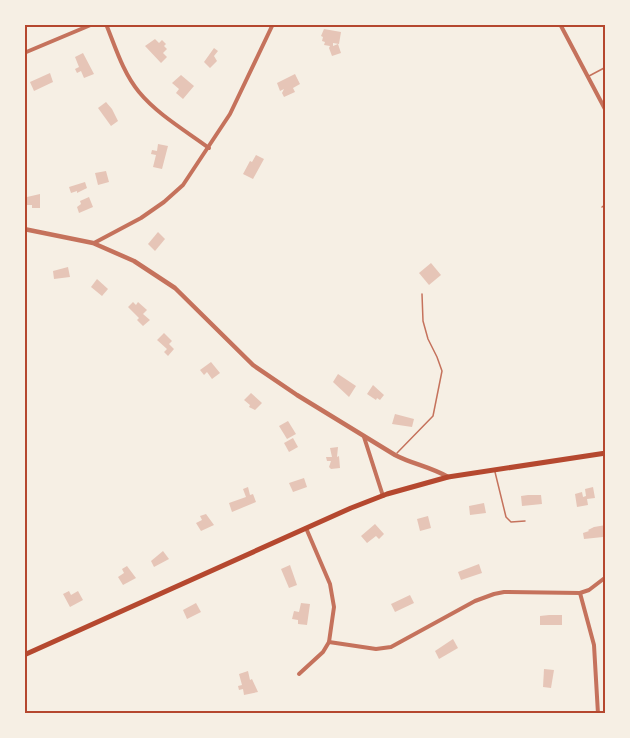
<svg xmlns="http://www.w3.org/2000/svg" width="630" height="738" viewBox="0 0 630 738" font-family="Georgia,serif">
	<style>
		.building { fill: #e6c5b7 }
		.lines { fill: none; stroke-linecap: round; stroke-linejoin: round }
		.service { stroke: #c5725c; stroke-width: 1.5 }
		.minor { stroke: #c5725c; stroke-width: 4 }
		.tertiary { stroke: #c5725c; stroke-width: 4.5 }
		.primary { stroke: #b5482f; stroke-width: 5 }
		.neatline { fill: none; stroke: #b5482f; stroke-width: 2 }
	</style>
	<rect width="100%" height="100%" fill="#f6efe4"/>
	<!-- building -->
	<g class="building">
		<polygon points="324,29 341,32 339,44 333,43 333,46 338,44 341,53 332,56 329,48 330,46 324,45 325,42 322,41 323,37 321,36"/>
		<polygon points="155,39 159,43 162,40 166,44 164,46 167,49 163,53 167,57 161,63 145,46"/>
		<polygon points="214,48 218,51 214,56 217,61 210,68 204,62"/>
		<polygon points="83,53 94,74 84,78 81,71 77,73 75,69 79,67 75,57"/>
		<polygon points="50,73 53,82 34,91 30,82"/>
		<polygon points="295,74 300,84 293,88 295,92 284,97 282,93 284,89 280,91 277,83"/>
		<polygon points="181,75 194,86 183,99 176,93 179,89 172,83"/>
		<polygon points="106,102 112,109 118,121 111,126 98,108"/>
		<polygon points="158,144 168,146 162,169 153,167 156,155 151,154 152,150 157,151"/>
		<polygon points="256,155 264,159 253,179 243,174 250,161 252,162"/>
		<polygon points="106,171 109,182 98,185 95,173"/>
		<polygon points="85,182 87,188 77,193 77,191 71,193 69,187"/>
		<polygon points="40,194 40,208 32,208 32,205 27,205 27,197"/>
		<polygon points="89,197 93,207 79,213 77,207 81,204 80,201"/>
		<polygon points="158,232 165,239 155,251 148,244"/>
		<polygon points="431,263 441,275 429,285 419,273"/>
		<polygon points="68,267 70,277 54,279 53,271"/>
		<polygon points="97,279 108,289 102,296 91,287"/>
		<polygon points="133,302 136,305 138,302 147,310 143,314 150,320 143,326 137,320 139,318 128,307"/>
		<polygon points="164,333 172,341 169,344 174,349 168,356 164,352 167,349 157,340"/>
		<polygon points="211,362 220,373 212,379 207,372 204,375 200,370"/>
		<polygon points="338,374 356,386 349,397 333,382"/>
		<polygon points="373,385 384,395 380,400 377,398 376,400 367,394"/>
		<polygon points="251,393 262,403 255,410 249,407 250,405 244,400"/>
		<polygon points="395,414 414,419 412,427 392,424"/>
		<polygon points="288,421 296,434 287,439 279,426"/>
		<polygon points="293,438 298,447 289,452 284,443"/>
		<polygon points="338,447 337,457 339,456 340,468 331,469 329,467 331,461 327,461 326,457 332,457 330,448"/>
		<polygon points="304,478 307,487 293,492 289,483"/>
		<polygon points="248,487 250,495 253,494 256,502 232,512 229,503 246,497 243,489"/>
		<polygon points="593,487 595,498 587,499 588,505 577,507 575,494 582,492 583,497 586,496 585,489"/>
		<polygon points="528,495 541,495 542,504 522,506 521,496"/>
		<polygon points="484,503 486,513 470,515 469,506"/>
		<polygon points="206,514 214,525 201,531 196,523 202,520 200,516"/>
		<polygon points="428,516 431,528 420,531 417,519"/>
		<polygon points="375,524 384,534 379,539 376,536 367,543 361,536"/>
		<polygon points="606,525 606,535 603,537 584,539 583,533 589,531 588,530 594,527"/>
		<polygon points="163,551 169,559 154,567 151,561"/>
		<polygon points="479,564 482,573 461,580 458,572"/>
		<polygon points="290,565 297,585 289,588 281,569"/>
		<polygon points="127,566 136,578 123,585 118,577 124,573 122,569"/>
		<polygon points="69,591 71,595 78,591 83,600 70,607 63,594"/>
		<polygon points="410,595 414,603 395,612 391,604"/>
		<polygon points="196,603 201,612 187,619 183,610"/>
		<polygon points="301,603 310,604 307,625 298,624 298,620 292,619 294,611 299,612"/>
		<polygon points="549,615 562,615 562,625 540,625 540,616"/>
		<polygon points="453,639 458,648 439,659 435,651"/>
		<polygon points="544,669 554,670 551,688 543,687"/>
		<polygon points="248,671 250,680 252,679 258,692 244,695 243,689 239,690 238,686 242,685 239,674"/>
	</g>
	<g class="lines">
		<!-- service -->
		<g class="service">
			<polyline points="589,76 606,67"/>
			<polyline points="602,207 606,204"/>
			<polyline points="397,453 433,416 442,371 437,357 428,339 423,321 422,294"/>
			<polyline points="495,472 506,517 511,522 525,521"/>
		</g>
		<!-- minor -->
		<g class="minor">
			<path d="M106 24C115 46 123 73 139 92 157 114 186 131 209 148"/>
			<polyline points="560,24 606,111"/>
			<polyline points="24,53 93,24"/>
			<polyline points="94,243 141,218 164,202 183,185 230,114 273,24"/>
			<polyline points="364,437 383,496"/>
			<polyline points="580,593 594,645 598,714"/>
			<polyline points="329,642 376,649 391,647 475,601 494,594 504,592 580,593 589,590 606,577"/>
			<polyline points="299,674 323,652 329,642 334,607 330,584 306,528"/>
		</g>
		<!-- tertiary -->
		<path class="tertiary" d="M24 229 93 243 134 261 175 288 253 365 297 395 395 455C412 464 431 467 448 477"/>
		<!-- primary -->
		<polyline class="primary" points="24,655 351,508 387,494 448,477 606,453"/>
	</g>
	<!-- border -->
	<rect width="630" height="738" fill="none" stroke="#f6efe4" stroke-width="51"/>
	<rect x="26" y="26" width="578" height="686" class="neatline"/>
</svg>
